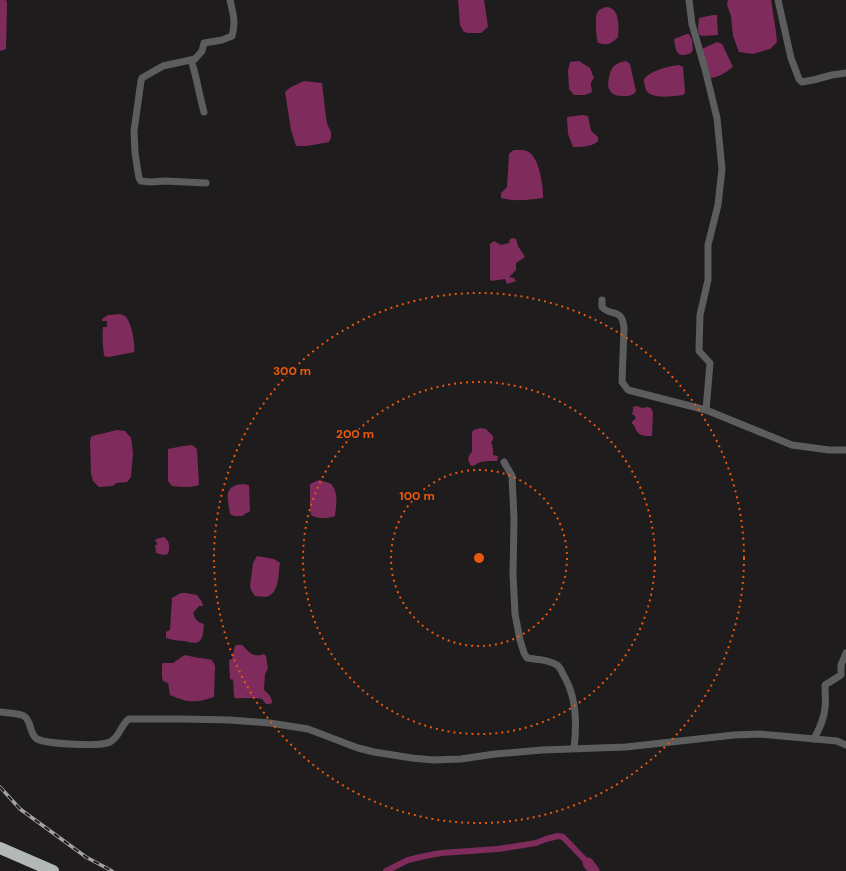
<svg xmlns="http://www.w3.org/2000/svg" width="846" height="871" viewBox="0 0 846 871" font-family="'DM Sans',sans-serif">
	<style>
		.water { fill: #7f2c5c }
		.lines { fill: none; stroke-linecap: round; stroke-linejoin: round }
		.canal { stroke: #7f2c5c; stroke-width: 6 }
		.river { stroke: #7f2c5c; stroke-width: 11 }
		.street { stroke: #5b5d5e; stroke-width: 7 }
		.highway { stroke: #b3b8b9; stroke-width: 12 }
		.rail-casing { stroke: #a3a1a2; stroke-width: 3.5 }
		.rail { stroke: #1f1c1d; stroke-width: 2; stroke-dasharray: 6; stroke-linecap: butt }
		.ring { fill: none; stroke: #e8590c; stroke-width: 2; stroke-dasharray: 2 4 }
		.centre { fill: #e8590c; stroke: #1f1c1d; stroke-width: 2 }
		.ring-label { font-size: 12px; text-anchor: middle; font-weight: bold; fill: #e8590c; stroke: #1f1c1d; stroke-width: 4; stroke-linejoin: round; paint-order: stroke }
	</style>
	<rect width="100%" height="100%" fill="#1f1c1d"/>
	<!-- water -->
	<g class="water">
		<polygon points="0,0 6,0 7,3 6,49 0,51"/>
		<polygon points="458,0 484,0 488,27 481,33 468,33 464,32 460,25"/>
		<polygon points="728,0 771,0 776,32 777,42 770,49 753,54 739,52 733,36 731,16 727,5"/>
		<path d="M606 7C620 7 619 27 618 37 611 44 608 46 598 43 596 37 595 18 597 13 599 9 603 8 606 7Z"/>
		<polygon points="713,15 717,15 717,17 718,35 703,36 699,35 698,28 699,18"/>
		<path d="M687 34H689L692 40 693 50 691 53C676 59 676 51 674 39Z"/>
		<path d="M717 42 722 44 733 67C726 72 719 77 711 78L702 49Z"/>
		<path d="M579 61 590 68 594 78C588 85 592 85 592 92L585 95H574L569 89 568 70 570 62Z"/>
		<path d="M626 61 630 64 636 91C634 95 630 96 625 96 611 97 606 90 609 77 610 72 612 66 617 64 619 62 623 62 626 61Z"/>
		<path d="M679 65 683 67 685 91V93L683 95C673 96 652 100 646 90 645 87 644 83 644 80 648 71 670 66 679 65Z"/>
		<polygon points="304,81 322,83 326,118 328,126 331,132 331,138 329,142 307,146 296,146 291,130 285,92 291,87"/>
		<path d="M583 115 588 116 591 131 598 137V141C592 147 581 147 573 147L568 134 567 117Z"/>
		<path d="M515 150C520 150 526 149 530 153 539 159 544 188 543 198 529 200 515 202 501 198V193L507 187 509 154 512 151Z"/>
		<polygon points="513,238 516,239 518,246 525,257 516,263 516,270 509,277 514,278 516,281 507,284 505,279 491,281 490,279 490,244 494,241 501,245 509,243 510,239"/>
		<path d="M120 314C122 315 124 315 126 317 131 322 136 345 134 352L109 357 104 356C103 346 102 337 103 327H107V321H102V319L108 315Z"/>
		<path d="M637 406 642 408 647 407 651 408 653 413 652 436C641 436 637 435 634 425L632 424V422L636 418 634 415 632 414V413L633 412V407Z"/>
		<path d="M480 428 486 429 493 436V440L491 442 493 448V455L498 456 497 461C489 461 480 460 474 466L470 465 468 459 470 454 472 452V432L474 430Z"/>
		<polygon points="117,430 125,431 131,438 133,453 131,477 127,482 116,483 113,486 99,487 93,481 91,474 90,442 91,437 92,436"/>
		<path d="M192 445 197 449 199 485C191 488 181 487 172 486L168 481V449L183 446Z"/>
		<path d="M319 480C322 481 328 482 331 484 339 492 336 506 335 516 328 519 317 519 311 515L310 507V484Z"/>
		<path d="M243 484 249 485 250 511 242 516H234L230 514C228 498 222 486 243 484Z"/>
		<path d="M164 537C170 541 170 548 168 554L163 555 156 553 155 545H157V542H155L156 539Z"/>
		<path d="M257 556 274 559 280 563C278 573 280 595 265 597 262 597 258 596 255 596L251 590 250 586 253 563Z"/>
		<path d="M181 593H186L197 595 202 602 203 606H199L193 613C195 619 197 622 204 624 203 631 204 642 195 643 192 643 188 642 185 641 179 641 172 640 166 638V632L170 630 172 598Z"/>
		<path d="M237 645H242C249 652 253 658 264 654L266 656 268 669 265 674 264 690C268 693 272 697 272 703L269 704H266L262 699C253 697 244 699 235 698L234 696 233 680 230 679 229 660 232 659 235 646Z"/>
		<path d="M186 655C195 658 203 658 212 660L215 666 214 697C196 703 188 703 170 695L168 683 163 681 162 677V664L163 663H173L183 656Z"/>
	</g>
	<g class="lines">
		<!-- canal -->
		<polyline class="canal" points="386,871 408,860 425,856 441,853 498,849 536,843 546,839 558,836 563,837 588,863"/>
		<!-- river -->
		<polyline class="river" points="588,863 594,871"/>
		<!-- street -->
		<g class="street">
			<polyline points="689,0 692,24 705,69 717,118 722,169 718,205 708,245 708,280 700,315 699,351 710,363 706,410 792,445 829,450 846,450"/>
			<polyline points="778,0 791,58 799,79 802,82 813,80 832,75 846,73"/>
			<path d="M191 60C197 77 199 95 204 112"/>
			<path d="M206 183 165 181 151 182 141 181 139 178 138 172 135 153 134 131 141 81 142 78 163 66 195 59 202 51 204 43 222 40 232 36C236 22 233 13 230 0"/>
			<path d="M602 300V307C611 317 622 307 624 328L622 382 628 390 706 410"/>
			<path d="M504 462 512 476 514 519 513 574 515 614 520 640 524 653 527 658C538 660 548 659 557 665 560 667 562 672 564 676 577 698 577 724 574 748"/>
			<path d="M0 712C6 713 19 713 24 716 32 721 29 734 37 739 47 744 100 747 110 742 120 737 121 724 129 719H183L230 720 270 723 308 729 358 748 374 752 412 758 433 760 461 759 495 754 542 750 626 747 734 735 760 734 837 741 846 745"/>
			<path d="M814 739C819 729 824 720 825 708 826 701 825 693 825 685L841 675V665L846 653"/>
		</g>
		<!-- highway -->
		<polyline class="highway" points="0,848 53,871"/>
		<defs>
			<polyline id="rail" points="0,787 20,809 86,857 112,871"/>
		</defs>
		<!-- rail casing -->
		<use href="#rail" class="rail-casing"/>
		<!-- rail -->
		<use href="#rail" class="rail"/>
	</g>
	<!-- distance rings -->
	<g class="ring">
		<circle cx="479" cy="558" r="88"/>
		<circle cx="479" cy="558" r="176"/>
		<circle cx="479" cy="558" r="265"/>
	</g>
	<circle cx="479" cy="558" r="6" class="centre"/>
	<g class="ring-label">
		<text x="292" y="375">300 m</text>
		<text x="355" y="438">200 m</text>
		<text x="417" y="500">100 m</text>
	</g>
</svg>
